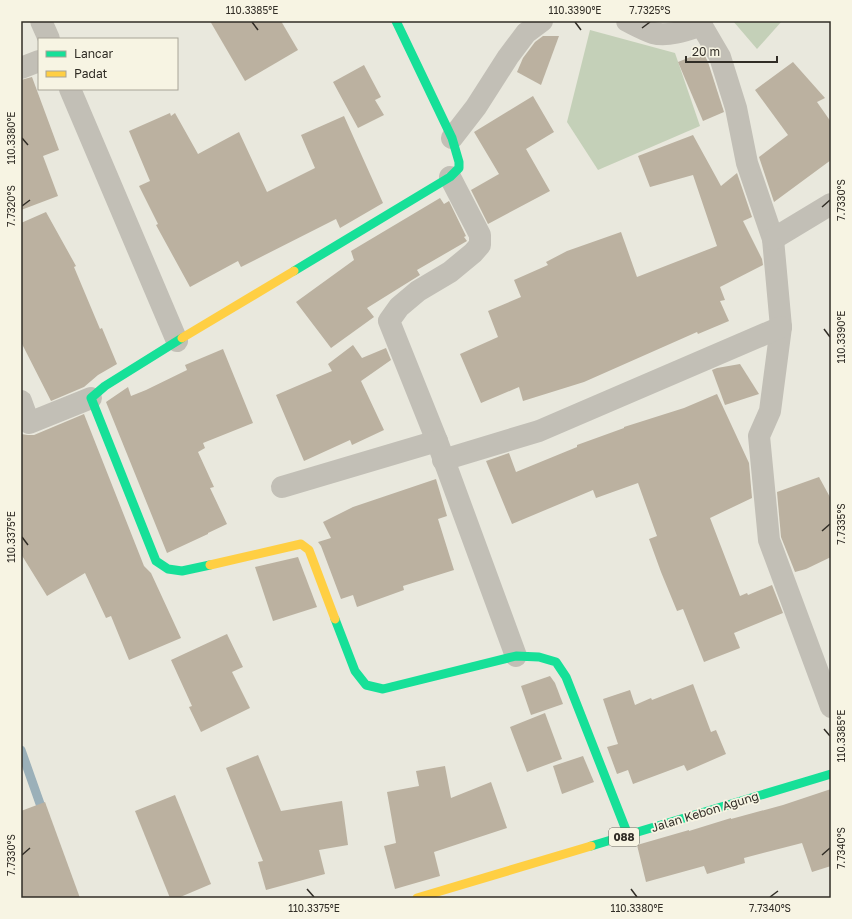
<svg xmlns="http://www.w3.org/2000/svg" width="852" height="919" viewBox="0 0 852 919" font-family="'Golos Text',sans-serif">
	<style>
		.green { fill: #c4d0b8 }
		.lines { fill: none; stroke-linecap: round; stroke-linejoin: round }
		.stream { stroke: #9bb0b9; stroke-width: 9 }
		.building { fill: #bbb1a0 }
		.street { stroke: #c2bfb6; stroke-width: 22 }
		.fast { stroke: #16e098; stroke-width: 9 }
		.slow { stroke: #ffcf43; stroke-width: 9 }
		.ticks { fill: none; stroke: #312d26; stroke-width: 1.5 }
		.labels { text-anchor: middle; stroke-width: 3.5; stroke-linejoin: round; paint-order: stroke }
		.shield { fill: #f7f4e3; stroke: #6c695f; stroke-width: 1 }
		.shield-label { font-size: 11px; font-weight: bold; fill: #312d26 }
		.street-label { font-size: 12px; fill: #312d26; stroke: #f7f4e3 }
		.neatline { fill: none; stroke: #312d26; stroke-width: 1.5 }
		.ticks-label { font-size: 10px; text-anchor: middle; fill: #312d26 }
	</style>
	<rect width="100%" height="100%" fill="#e9e8dd"/>
	<!-- green -->
	<g class="green">
		<polygon points="733,21 782,21 757,49"/>
		<polygon points="590,30 675,53 700,126 598,170 567,122"/>
	</g>
	<g class="lines">
		<!-- stream -->
		<polyline class="stream" points="21,750 44,815"/>
	</g>
	<!-- building -->
	<g class="building">
		<polygon points="210,21 281,21 298,50 245,81"/>
		<polygon points="543,36 559,36 541,85 517,72 523,58 535,42"/>
		<polygon points="703,52 708,62 724,112 703,121 678,62"/>
		<polygon points="793,62 825,98 817,102 831,122 831,160 774,202 759,157 788,135 755,90"/>
		<polygon points="364,65 381,97 375,100 384,115 358,128 333,82"/>
		<polygon points="32,77 59,150 43,156 58,196 21,210 21,80"/>
		<polygon points="533,96 554,132 526,149 550,191 488,224 471,190 499,174 474,132"/>
		<polygon points="170,113 171,116 175,113 198,154 239,132 267,192 315,168 301,135 344,116 383,203 340,228 336,219 241,267 238,261 190,287 156,225 158,224 139,186 150,181 129,131"/>
		<polygon points="693,135 721,186 737,173 752,217 743,221 762,259 763,265 720,287 725,300 720,301 729,321 698,334 697,332 584,382 523,401 519,387 481,403 460,354 498,337 488,311 521,297 514,280 548,265 546,262 567,251 621,232 637,277 717,246 693,175 650,187 638,156"/>
		<polygon points="440,198 444,204 449,201 466,236 464,237 467,241 417,270 420,275 367,308 374,317 331,348 296,302 354,260 351,251"/>
		<polygon points="46,212 76,266 74,267 100,329 102,328 117,364 98,375 84,387 51,401 21,342 21,223"/>
		<polygon points="353,345 362,358 386,348 391,360 361,381 384,430 352,445 350,440 304,461 276,395 332,371 328,364"/>
		<polygon points="223,349 253,423 203,443 205,448 198,452 214,487 210,488 227,524 208,533 208,534 167,553 106,402 128,387 131,396 146,390 187,370 185,365"/>
		<polygon points="740,364 759,394 725,405 712,370 717,368"/>
		<polygon points="717,394 749,463 752,498 710,518 740,596 747,593 748,595 772,585 783,613 734,633 740,648 704,662 683,609 677,611 661,572 649,539 657,536 638,483 596,498 593,490 512,524 486,461 509,453 516,472 577,447 577,445 624,428 624,427 684,408"/>
		<polygon points="84,414 144,566 151,573 181,638 129,660 111,616 106,618 85,573 47,596 21,554 21,434 28,435 34,435"/>
		<polygon points="819,477 831,499 831,557 806,569 795,572 781,537 777,492"/>
		<polygon points="436,479 447,516 438,519 454,570 403,586 404,590 357,607 353,595 341,599 321,546 318,542 331,538 323,522 353,507"/>
		<polygon points="298,557 317,607 273,621 255,567"/>
		<polygon points="227,634 243,667 232,672 250,708 201,732 189,707 192,706 171,660"/>
		<polygon points="550,676 555,683 563,704 531,715 521,686"/>
		<polygon points="693,684 711,732 716,730 726,754 687,771 684,765 633,784 628,770 617,774 607,747 618,744 603,699 630,690 635,705 651,698 652,700"/>
		<polygon points="545,713 562,759 527,772 510,727"/>
		<polygon points="258,755 281,811 342,801 348,845 319,850 325,874 266,890 258,862 263,861 226,768"/>
		<polygon points="583,756 594,782 562,794 553,766"/>
		<polygon points="445,766 451,798 491,782 507,828 434,852 440,876 395,889 384,846 396,843 387,792 419,786 416,771"/>
		<polygon points="831,789 831,866 812,872 802,843 744,858 745,863 707,874 704,866 646,882 637,845 689,830 689,831 731,818 731,819 783,805"/>
		<polygon points="175,795 211,884 178,898 170,898 135,811"/>
		<polygon points="45,802 80,898 21,898 21,811"/>
	</g>
	<g class="lines">
		<!-- street -->
		<g class="street">
			<polyline points="41,21 49,39"/>
			<path d="M627 21C635 25 644 30 653 33 668 37 687 30 702 25"/>
			<polyline points="699,21 720,57 736,108 747,163 773,239 781,327 770,411 759,436 769,540 831,707"/>
			<polyline points="21,68 39,61"/>
			<polyline points="70,89 177,341"/>
			<polyline points="452,138 476,107 508,57 526,33 542,21"/>
			<polyline points="450,177 480,235 480,245 473,253 450,272 418,291 399,307 389,321 437,441 516,656"/>
			<polyline points="773,239 831,204"/>
			<polyline points="21,401 29,423 91,398"/>
			<polyline points="443,460 539,431 781,327"/>
			<polyline points="282,487 437,441"/>
		</g>
		<!-- fast -->
		<g class="fast">
			<polyline points="294,271 450,177 459,168 459,162 452,138 396,21"/>
			<polyline points="182,338 105,386 91,398 156,561 168,569 182,571 210,565"/>
			<polyline points="335,619 355,671 366,685 383,689 516,656 539,657 556,662 566,677 628,835"/>
			<polyline points="591,846 831,774"/>
		</g>
		<!-- slow -->
		<g class="slow">
			<polyline points="182,338 294,271"/>
			<polyline points="210,565 301,544 309,550 335,619"/>
			<polyline points="417,898 591,846"/>
		</g>
	</g>
	<!-- ticks -->
	<path class="ticks" d="M252 22 258 30M575 22 581 30M642 28 650 22M22 138 28 145M22 206 30 200M822 207 830 200M824 329 830 337M822 531 830 524M22 537 28 545M824 729 830 736M22 855 30 848M822 855 830 848M307 889 314 897M631 889 637 897M770 897 778 891"/>
	<g class="labels">
		<!-- shield labels -->
		<rect class="shield" x="609" y="828" width="30" height="18" rx="3"/>
		<g class="shield-label">
			<text x="624" y="841">088</text>
		</g>
		<!-- street labels -->
		<g class="street-label">
			<text transform="translate(705 812) rotate(-17)" y="4">Jalan Kebon Agung</text>
		</g>
	</g>
	<!-- border -->
	<rect width="852" height="919" fill="none" stroke="#f7f4e3" stroke-width="44"/>
	<!-- legend -->
	<rect x="38" y="38" width="140" height="52" fill="#f7f4e3" stroke="#a8a497"/>
	<rect x="46" y="51" width="20" height="6" fill="#16e098" stroke="#a8a497"/>
	<text x="74" y="58" font-size="12" fill="#312d26">Lancar</text>
	<rect x="46" y="71" width="20" height="6" fill="#ffcf43" stroke="#a8a497"/>
	<text x="74" y="78" font-size="12" fill="#312d26">Padat</text>
	<!-- scale -->
	<path d="M686 56v6h91v-6" fill="none" stroke="#312d26" stroke-width="2"/>
	<text x="692" y="56" font-size="12" fill="#312d26" stroke="#f7f4e3" stroke-width="3" paint-order="stroke">20 m</text>
	<rect x="22" y="22" width="808" height="875" class="neatline"/>
	<g class="ticks-label">
		<text x="252" y="14">110.3385°E</text>
		<text x="575" y="14">110.3390°E</text>
		<text x="650" y="14">7.7325°S</text>
		<text transform="translate(11 138) rotate(-90)" y="4">110.3380°E</text>
		<text transform="translate(841 200) rotate(-90)" y="4">7.7330°S</text>
		<text transform="translate(11 206) rotate(-90)" y="4">7.7320°S</text>
		<text transform="translate(841 337) rotate(-90)" y="4">110.3390°E</text>
		<text transform="translate(841 524) rotate(-90)" y="4">7.7335°S</text>
		<text transform="translate(11 537) rotate(-90)" y="4">110.3375°E</text>
		<text transform="translate(841 736) rotate(-90)" y="4">110.3385°E</text>
		<text transform="translate(841 848) rotate(-90)" y="4">7.7340°S</text>
		<text transform="translate(11 855) rotate(-90)" y="4">7.7330°S</text>
		<text x="314" y="912">110.3375°E</text>
		<text x="637" y="912">110.3380°E</text>
		<text x="770" y="912">7.7340°S</text>
	</g>
</svg>
